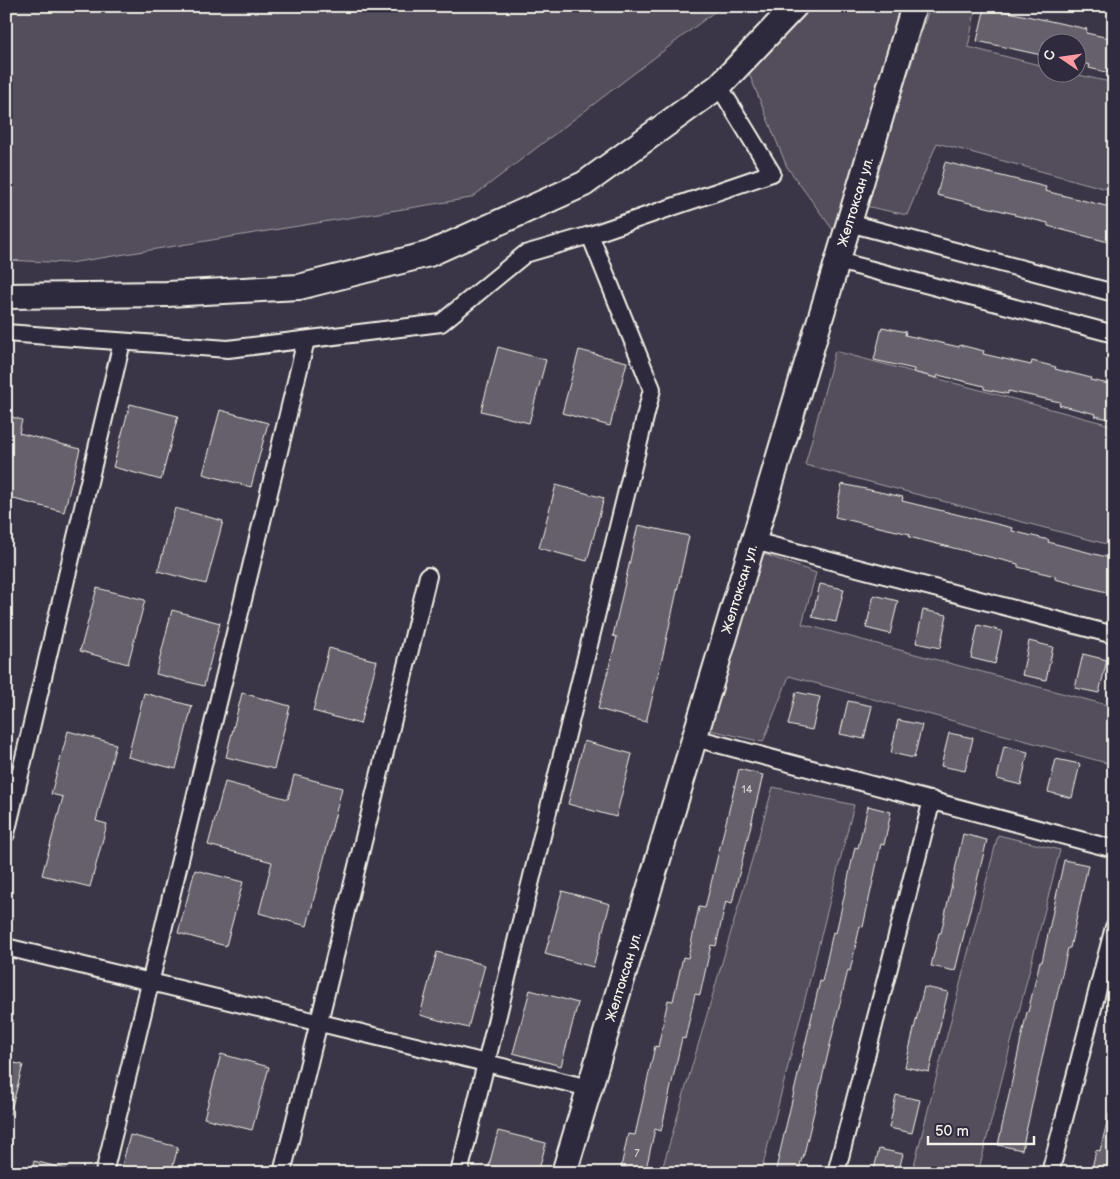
<svg xmlns="http://www.w3.org/2000/svg" width="1120" height="1179" viewBox="0 0 1120 1179" font-family="'Balsamiq Sans',sans-serif">
	<style>
		.green { fill: #534e5c; stroke: #a4a0a2 }
		.building { fill: #65616c; stroke: #f4f1e8 }
		.lines { fill: none; stroke-linecap: round; stroke-linejoin: round }
		.street-casing { stroke: #f4f1e8; stroke-width: 20 }
		.secondary-casing { stroke: #f4f1e8; stroke-width: 28 }
		.street { stroke: #2f2a3d; stroke-width: 16 }
		.secondary { stroke: #2f2a3d; stroke-width: 24 }
		.labels { text-anchor: middle; stroke-width: 4; stroke-linejoin: round; paint-order: stroke }
		.number-label { font-size: 11px; fill: #d0cdc9 }
		.street-label { font-size: 14px; fill: #f4f1e8; stroke: #2f2a3d }
	</style>
	<rect width="100%" height="100%" fill="#3b3647"/>
	<filter id="ink" filterUnits="userSpaceOnUse"><feTurbulence type="fractalNoise" baseFrequency=".02" numOctaves="2"/><feDisplacementMap in="SourceGraphic" scale="10" xChannelSelector="R" yChannelSelector="G"/><feConvolveMatrix kernelMatrix="1 2 1 2 8 2 1 2 1" color-interpolation-filters="sRGB"/></filter>
	<g filter="url(#ink)">
		<!-- green -->
		<g class="green">
			<polygon points="6,6 722,6 471,198 70,263 6,260"/>
			<polygon points="809,6 902,6 836,234 787,167 748,71"/>
			<polygon points="930,6 976,6 968,47 1047,67 1048,72 1070,73 1114,83 1114,191 937,143 907,215 865,206"/>
			<polygon points="835,351 1114,426 1114,546 805,465"/>
			<polygon points="758,552 816,573 802,624 1114,707 1114,765 789,676 763,742 706,729"/>
			<polygon points="773,787 854,805 761,1173 661,1173"/>
			<polygon points="998,835 1060,850 978,1173 912,1173"/>
		</g>
		<!-- building -->
		<g class="building">
			<polygon points="985,7 1087,29 1086,33 1114,39 1114,74 1089,68 1090,65 1078,62 1078,42 1044,42 1041,55 977,41"/>
			<polygon points="945,162 1046,187 1045,191 1114,208 1114,217 1108,242 1048,226 1048,223 1014,215 1015,214 937,195"/>
			<polygon points="882,327 906,332 905,335 959,347 960,345 984,351 983,354 1031,365 1032,361 1056,367 1055,369 1091,378 1090,380 1114,385 1114,420 1095,416 1096,414 1059,405 1060,402 1008,391 1008,394 984,389 984,386 938,375 937,378 913,372 914,369 874,360"/>
			<polygon points="498,347 546,360 529,423 481,411"/>
			<polygon points="579,350 627,362 610,426 562,413"/>
			<polygon points="130,404 178,416 161,480 113,467"/>
			<polygon points="220,410 268,423 251,487 203,474"/>
			<polygon points="6,415 22,420 19,433 80,449 64,512 6,497"/>
			<polygon points="842,484 903,497 902,501 1013,528 1012,531 1049,540 1048,542 1114,559 1114,594 1055,579 1055,576 1018,567 1018,564 909,537 910,534 835,517"/>
			<polygon points="556,485 604,498 587,561 539,548"/>
			<polygon points="175,508 223,521 206,584 158,571"/>
			<polygon points="638,525 689,536 662,659 646,722 598,709 617,637 613,636"/>
			<polygon points="820,584 844,589 836,622 812,617"/>
			<polygon points="97,588 145,600 128,664 80,651"/>
			<polygon points="874,595 898,601 890,634 866,628"/>
			<polygon points="172,610 220,623 204,686 156,674"/>
			<polygon points="923,610 947,615 940,648 916,643"/>
			<polygon points="978,625 1002,631 995,664 971,658"/>
			<polygon points="1029,641 1053,647 1046,680 1022,675"/>
			<polygon points="329,648 377,661 360,724 313,711"/>
			<polygon points="1083,654 1107,660 1099,693 1075,688"/>
			<polygon points="796,692 820,697 812,730 788,725"/>
			<polygon points="144,693 192,706 176,769 128,757"/>
			<polygon points="242,693 290,706 274,769 226,757"/>
			<polygon points="848,701 872,706 864,739 840,734"/>
			<polygon points="898,720 922,725 914,758 891,753"/>
			<polygon points="68,731 116,744 96,821 107,824 90,887 42,875 63,797 51,794"/>
			<polygon points="949,733 973,738 965,771 941,766"/>
			<polygon points="584,741 632,754 616,817 568,804"/>
			<polygon points="1004,746 1028,752 1021,785 997,779"/>
			<polygon points="1056,759 1080,764 1072,798 1048,792"/>
			<polygon points="739,769 763,775 732,903 726,901 716,946 711,945 700,995 695,994 685,1039 682,1038 661,1131 655,1129 645,1173 621,1167 628,1134 635,1135 655,1046 658,1047 668,1000 673,1001 683,957 688,958 699,907 705,908"/>
			<polygon points="294,775 342,788 307,926 259,913 272,862 208,845 225,782 288,799"/>
			<polygon points="868,806 891,812 884,845 881,844 863,927 860,926 850,971 848,970 803,1158 802,1158 798,1173 775,1173 820,981 822,982 833,932 836,933 855,847 858,848"/>
			<polygon points="963,834 987,840 955,971 931,966 939,933 941,933"/>
			<polygon points="1064,860 1088,865 1070,948 1068,948 1056,1000 1055,1000 1022,1150 998,1145 1027,1012 1028,1012 1040,961 1042,962"/>
			<polygon points="195,870 243,882 226,946 178,933"/>
			<polygon points="562,891 610,904 593,967 545,954"/>
			<polygon points="437,952 485,965 468,1028 420,1015"/>
			<polygon points="924,987 948,992 929,1072 905,1067"/>
			<polygon points="530,990 578,1003 561,1066 513,1053"/>
			<polygon points="221,1054 269,1067 252,1130 204,1118"/>
			<polygon points="6,1061 23,1065 10,1114 6,1113"/>
			<polygon points="896,1095 920,1100 912,1133 889,1128"/>
			<polygon points="1109,1114 1114,1114 1114,1173 1091,1173 1096,1150 1100,1151"/>
			<polygon points="498,1131 546,1143 538,1173 487,1173"/>
			<polygon points="130,1135 178,1147 171,1173 120,1173"/>
			<polygon points="879,1149 903,1154 898,1173 873,1173"/>
			<polygon points="34,1161 66,1169 65,1173 31,1173"/>
		</g>
		<g class="lines">
			<defs>
				<g id="street">
					<polyline points="849,223 1114,293"/>
					<polyline points="838,261 1114,334"/>
					<polyline points="6,333 228,349 441,323 525,254 590,235 772,173 719,86"/>
					<polyline points="754,541 1114,635"/>
					<polyline points="695,738 1114,849"/>
					<polyline points="6,834 122,342"/>
					<polyline points="6,947 589,1088"/>
					<polyline points="104,1173 306,340"/>
					<polyline points="282,1173 428,576"/>
					<polyline points="459,1173 652,389 590,235"/>
					<polyline points="836,1173 932,800"/>
					<polyline points="1050,1173 1114,927"/>
				</g>
				<g id="secondary">
					<polyline points="6,296 167,294 299,287 429,254 584,184 719,86 795,6"/>
					<polyline points="564,1173 914,6"/>
				</g>
			</defs>
			<!-- street casing -->
			<use href="#street" class="street-casing"/>
			<!-- secondary casing -->
			<use href="#secondary" class="secondary-casing"/>
			<!-- street -->
			<use href="#street" class="street"/>
			<!-- secondary -->
			<use href="#secondary" class="secondary"/>
		</g>
	</g>
	<g class="labels">
		<!-- number labels -->
		<g class="number-label">
			<text x="747" y="793">14</text>
			<text x="637" y="1157">7</text>
		</g>
		<!-- street labels -->
		<g class="street-label">
			<text transform="translate(855 202) rotate(-73)" y="5">Желтоксан ул.</text>
			<text transform="translate(739 589) rotate(-73)" y="5">Желтоксан ул.</text>
			<text transform="translate(623 977) rotate(-73)" y="5">Желтоксан ул.</text>
		</g>
	</g>
	<!-- margin -->
	<rect width="1120" height="1179" fill="none" stroke="#2f2a3d" stroke-width="25"/>
	<rect x="12" y="12" width="1095" height="1154" fill="none" stroke="#f4f1e8" stroke-width="2" filter="url(#ink)"/>
	<!-- north arrow -->
	<g transform="translate(1062 58) rotate(283)"><circle r="24" fill="#2f2a3d" stroke="#7e7a81"/>
	<path d="M0-4L9 19L0 12L-9 19Z" fill="#ff9aa2"/>
	<text y="-8" font-size="14" font-weight="bold" text-anchor="middle" fill="#f4f1e8">С</text>
	</g>
	<!-- scale -->
	<path d="M928 1136v8h106v-8" fill="none" stroke="#f4f1e8" stroke-width="2.5"/>
	<text x="935" y="1136" font-size="15" fill="#f4f1e8" stroke="#2f2a3d" stroke-width="4" paint-order="stroke">50 m</text>
</svg>
